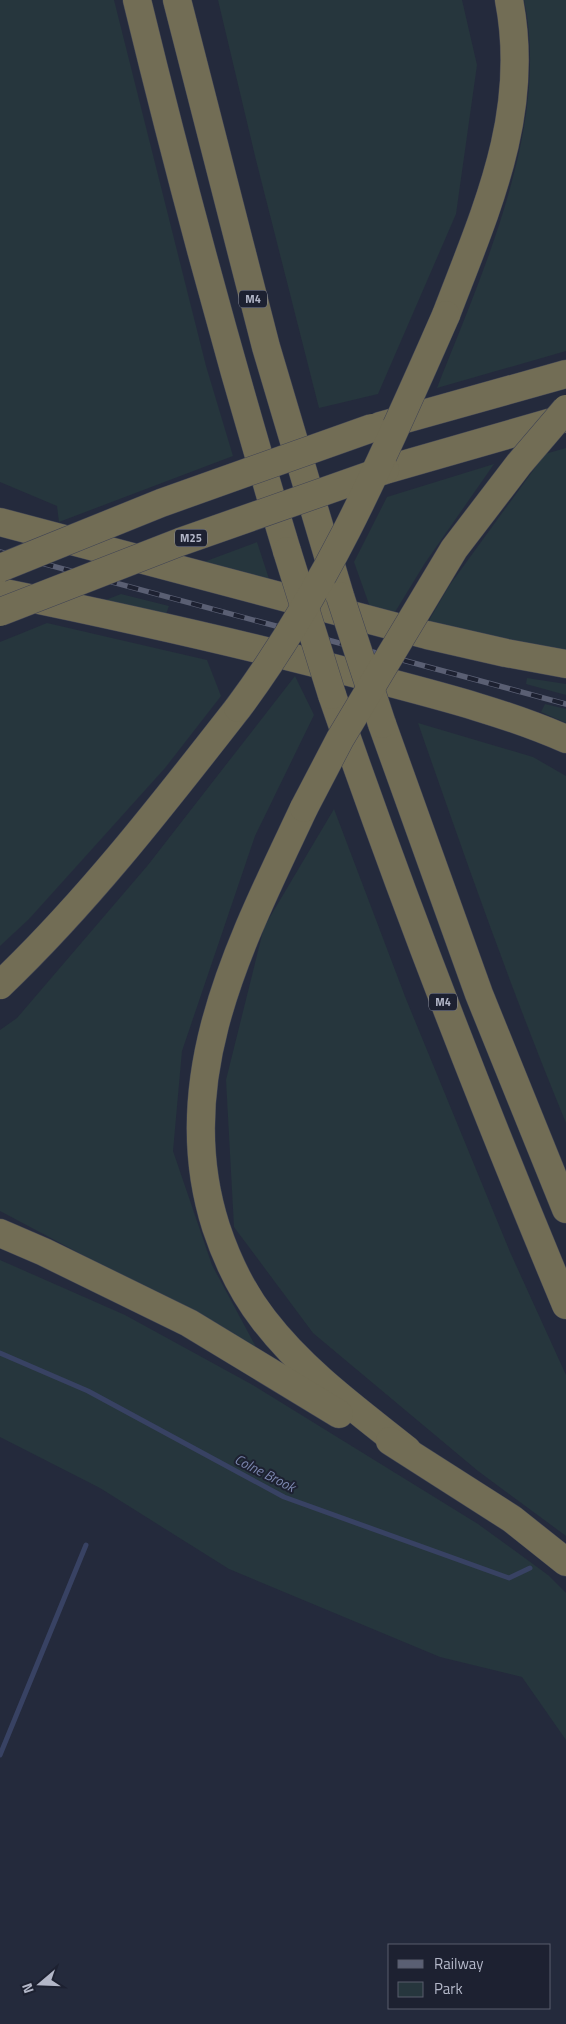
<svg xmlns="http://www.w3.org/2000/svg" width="566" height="2024" viewBox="0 0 566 2024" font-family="'Titillium Web',sans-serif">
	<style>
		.green { fill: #26363d }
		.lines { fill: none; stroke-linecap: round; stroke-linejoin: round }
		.stream { stroke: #384263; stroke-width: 5 }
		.highway-casing { stroke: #404454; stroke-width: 29 }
		.highway { stroke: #726d55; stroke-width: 28 }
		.rail-casing { stroke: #5a5f73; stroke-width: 5.5 }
		.rail { stroke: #1d2131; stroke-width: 4; stroke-dasharray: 11; stroke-linecap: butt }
		.highway-bridge-casing { stroke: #404454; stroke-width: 29; stroke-linecap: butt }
		.highway-bridge { stroke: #726d55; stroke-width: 28 }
		.labels { text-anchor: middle; stroke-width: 4; stroke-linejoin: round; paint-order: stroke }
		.shield { fill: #1d2131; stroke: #868a9b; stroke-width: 1 }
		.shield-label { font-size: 11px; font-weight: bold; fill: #b3b7c8 }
		.water-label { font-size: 14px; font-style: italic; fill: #7c87af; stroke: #1d2131 }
	</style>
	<rect width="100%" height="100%" fill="#242a3c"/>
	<!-- green -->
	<g class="green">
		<polygon points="0,0 114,0 206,366 233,456 59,522 57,506 0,482"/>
		<polygon points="218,0 462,0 477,65 456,214 378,394 319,408 256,160"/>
		<path d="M524 0H566V351L437 388C482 273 551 124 524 0Z"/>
		<polygon points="566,448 566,650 505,640 428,622 449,586 545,454"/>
		<polygon points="494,464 425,563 395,612 370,607 354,562 387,497"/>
		<polygon points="257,542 270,582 201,563"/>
		<polygon points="121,594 169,606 166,614 103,601"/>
		<polygon points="47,623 207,660 221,696 165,768 29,919 0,946 0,642"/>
		<polygon points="295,676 314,715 255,836 182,1051 173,1151 212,1265 256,1347 0,1211 0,1030 17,1018 148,865"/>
		<polygon points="527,678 566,684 566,695 526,684"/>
		<polygon points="545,704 566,709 566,723 541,712"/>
		<path d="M418 723 533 757 566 776V1123C512 992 465 858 418 723Z"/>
		<polygon points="334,809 406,999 510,1252 566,1375 566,1536 478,1471 313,1333 234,1227 226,1080 264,927"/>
		<polygon points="0,1260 125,1315 251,1384 478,1524 548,1575 566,1593 566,1740 522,1677 440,1657 229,1569 100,1488 0,1437"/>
	</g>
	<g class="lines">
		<!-- stream -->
		<g class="stream">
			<polyline points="0,1353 88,1391 284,1497 509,1578 530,1568"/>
			<polyline points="0,1755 86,1545"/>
		</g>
		<defs>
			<g id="highway">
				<path d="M137 0C182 185 232 369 287 551"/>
				<polyline points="177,0 266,347 340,596"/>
				<path d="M446 315C486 210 531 114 509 0"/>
				<polyline points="380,426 566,374"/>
				<polyline points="385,470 566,418"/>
				<polyline points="0,522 427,635 506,653 566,664"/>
				<path d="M0 592C122 617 244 644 364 676 432 694 502 711 566 739"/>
				<path d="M332 695C403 901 482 1104 566 1305"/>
				<polyline points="382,724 479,994 566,1209"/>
				<path d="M304 808C242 940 168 1078 216 1227 227 1260 242 1292 264 1320 304 1372 357 1410 407 1450"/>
				<path d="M0 985C88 901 163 804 238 708"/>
				<polyline points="0,1233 44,1252 189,1323 339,1414"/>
				<polyline points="390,1441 512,1519 566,1562"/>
			</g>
		</defs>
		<!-- highway casing -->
		<use href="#highway" class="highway-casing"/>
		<!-- highway -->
		<use href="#highway" class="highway"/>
		<defs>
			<polyline id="rail" points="0,552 566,704"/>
		</defs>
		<!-- rail casing -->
		<use href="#rail" class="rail-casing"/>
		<!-- rail -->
		<use href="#rail" class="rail"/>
		<defs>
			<g id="highway-bridge">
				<polyline points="287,551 332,695"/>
				<polyline points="0,568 161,503 372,428"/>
				<polyline points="340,596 382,724"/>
				<polyline points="0,612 180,542 385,470"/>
				<path d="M238 708C329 586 385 453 446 315"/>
				<polyline points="304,808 340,739 454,549 519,464 566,409"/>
			</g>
		</defs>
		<!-- highway-bridge casing -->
		<use href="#highway-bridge" class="highway-bridge-casing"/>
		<!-- highway-bridge -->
		<use href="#highway-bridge" class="highway-bridge"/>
	</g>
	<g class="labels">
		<!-- shield labels -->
		<g class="shield">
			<rect x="239" y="290.5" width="28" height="17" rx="4"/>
			<rect x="175" y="529.5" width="32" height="17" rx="4"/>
			<rect x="429" y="993.5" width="28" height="17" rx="4"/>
		</g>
		<g class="shield-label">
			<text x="253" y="303">M4</text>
			<text x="191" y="542">M25</text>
			<text x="443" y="1006">M4</text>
		</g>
		<!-- water labels -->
		<g class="water-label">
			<text transform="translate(265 1473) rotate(27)" y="5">Colne Brook</text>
		</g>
	</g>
	<!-- legend -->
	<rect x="388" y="1944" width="162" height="65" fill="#1d2131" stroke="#595d6d"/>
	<rect x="398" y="1960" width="25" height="8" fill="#5a5f73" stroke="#595d6d"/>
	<text x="434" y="1969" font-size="15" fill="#b3b7c8">Railway</text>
	<rect x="398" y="1982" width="25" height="15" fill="#26363d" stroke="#595d6d"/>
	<text x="434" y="1994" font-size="15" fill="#b3b7c8">Park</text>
	<!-- north arrow -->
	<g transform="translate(40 1984) rotate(251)" stroke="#1d2131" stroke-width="4" paint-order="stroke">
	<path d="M0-4L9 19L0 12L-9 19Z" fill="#b3b7c8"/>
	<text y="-8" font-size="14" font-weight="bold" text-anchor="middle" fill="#b3b7c8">N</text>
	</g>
</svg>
